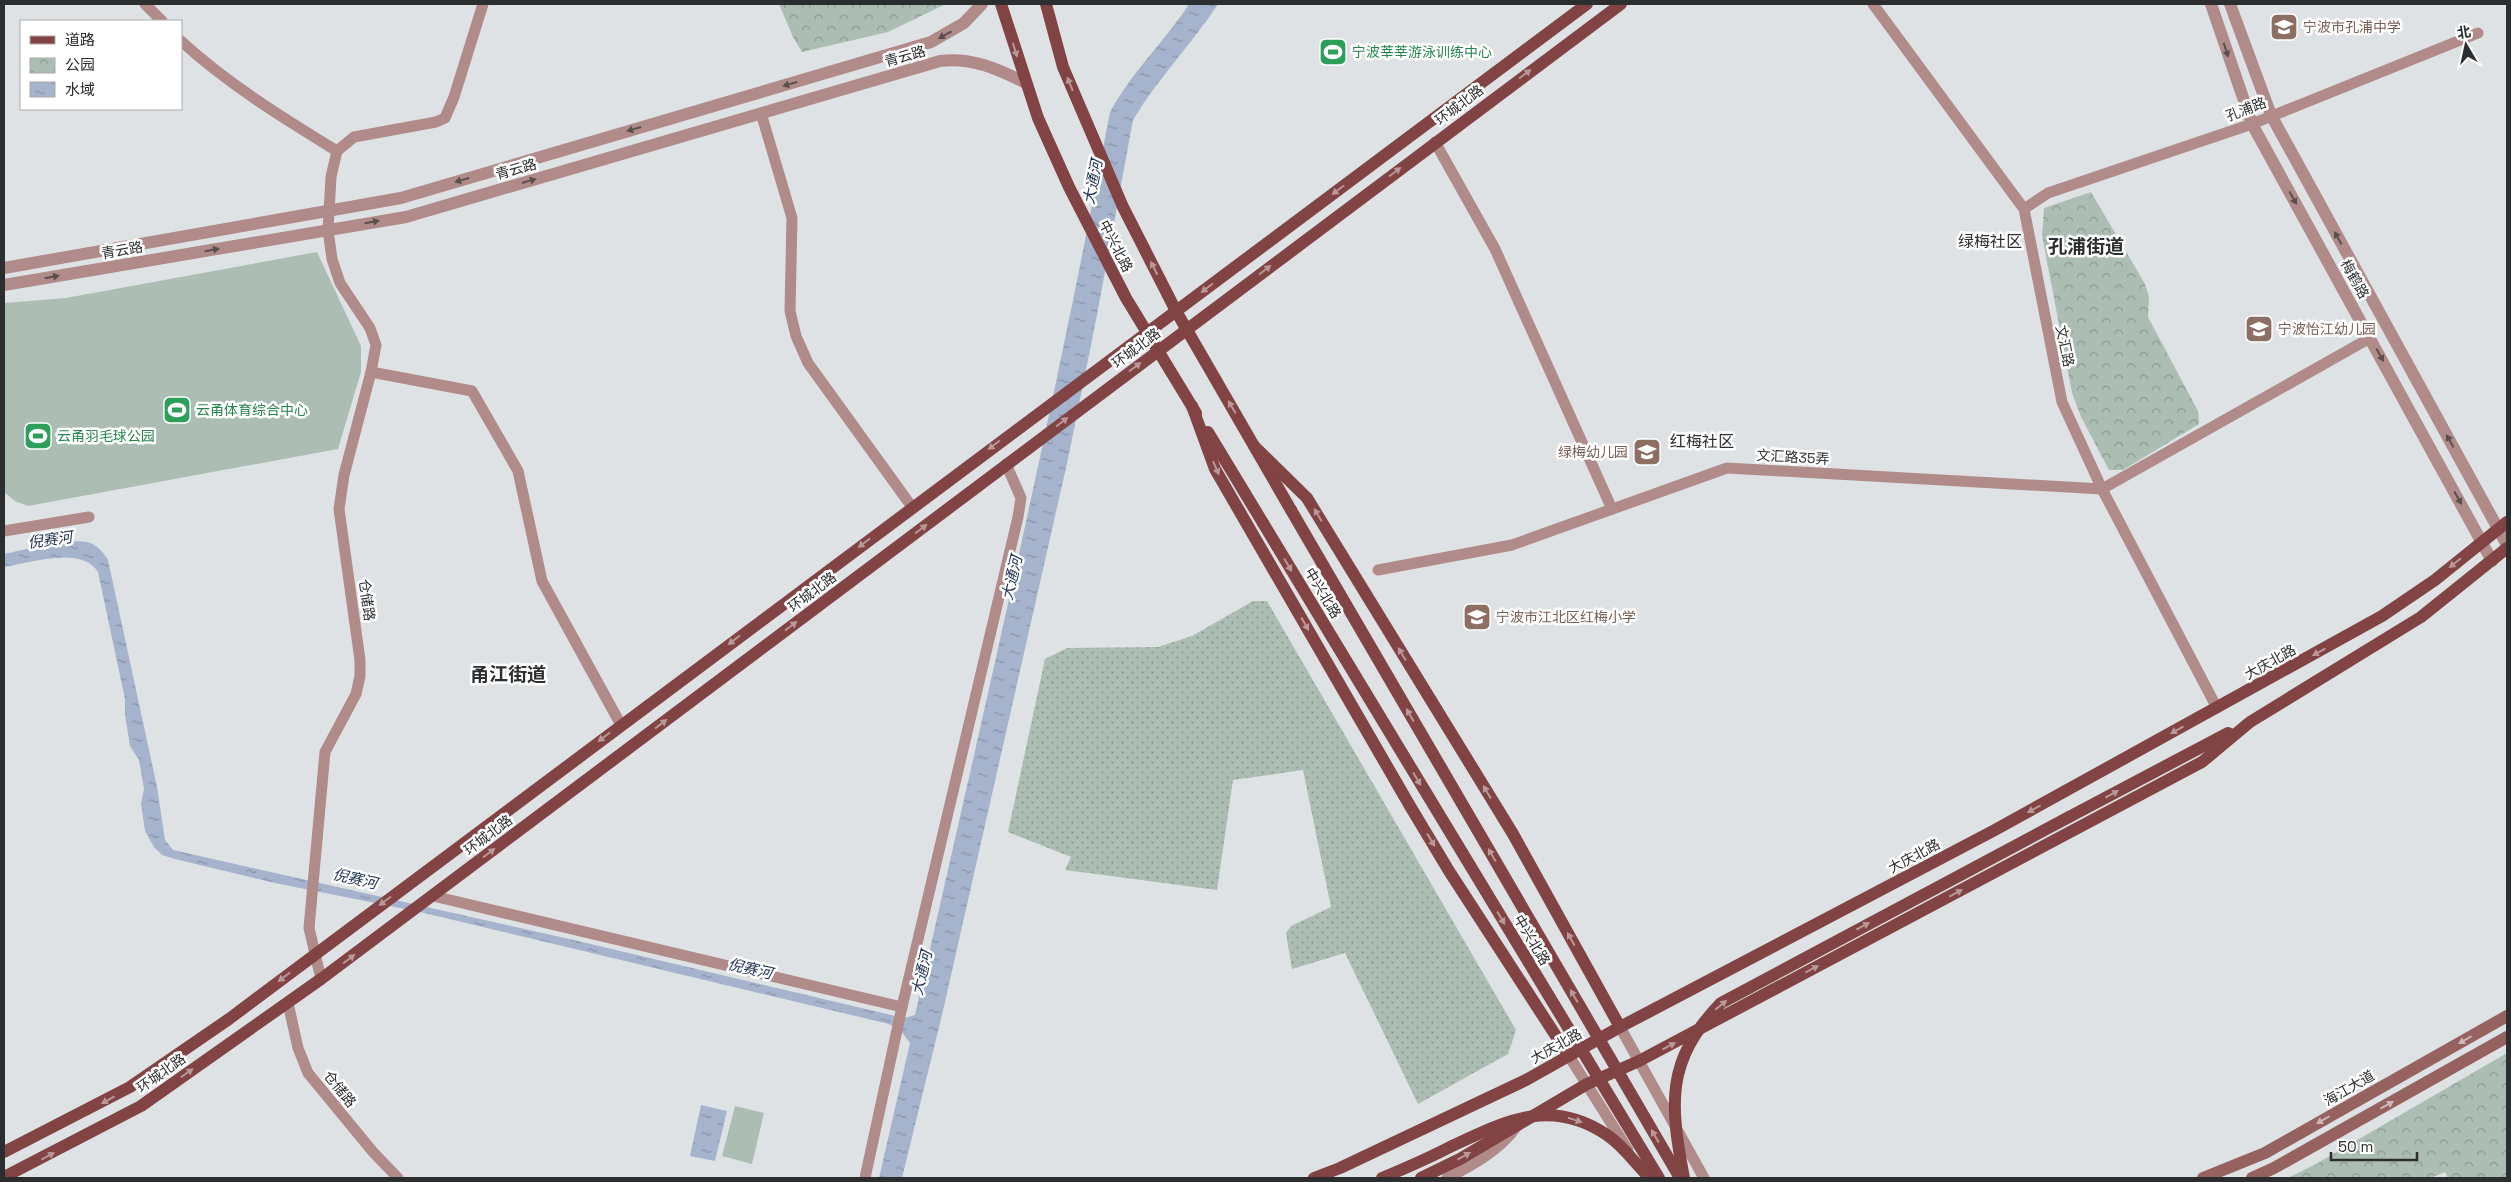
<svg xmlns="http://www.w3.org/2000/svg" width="2511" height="1182" viewBox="0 0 2511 1182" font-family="'Space Grotesk','Noto Sans SC',sans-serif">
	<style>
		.grass { fill: url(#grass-dots) }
		.park { fill: url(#park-crowns) }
		.pitch { fill: #acbdb3 }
		.water { fill: url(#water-ripples) }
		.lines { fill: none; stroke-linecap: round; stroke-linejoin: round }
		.minor { stroke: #b08b8a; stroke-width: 11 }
		.tertiary { stroke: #b08b8a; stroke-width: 12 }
		.secondary { stroke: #966260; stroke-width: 12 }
		.primary { stroke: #814343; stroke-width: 12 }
		.primary-bridge { stroke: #814343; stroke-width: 12 }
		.oneway { fill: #5a4e4e }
		.oneway2 { fill: #ba9898 }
		.oneway3 { fill: #d0b8b7 }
		.labels { text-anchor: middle; stroke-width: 5; stroke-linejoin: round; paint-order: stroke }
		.education-label { font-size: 14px; fill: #785e54; stroke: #fff; text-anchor: start }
		.leisure-label { font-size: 14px; fill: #27864d; stroke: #fff; text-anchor: start }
		.street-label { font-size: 14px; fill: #2c2d2e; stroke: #fff }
		.water-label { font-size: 15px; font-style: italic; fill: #1c3054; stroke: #fff }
		.quarter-label { font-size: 16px; fill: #2b2d2f; stroke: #fff }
		.district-label { font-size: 19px; font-weight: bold; fill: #2b2d2f; stroke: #fff }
	</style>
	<defs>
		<pattern id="grass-dots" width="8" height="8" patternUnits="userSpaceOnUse" patternTransform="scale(1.25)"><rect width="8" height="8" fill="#acbdb3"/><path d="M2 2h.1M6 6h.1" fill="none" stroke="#8c9a92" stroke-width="1.8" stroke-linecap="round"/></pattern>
		<pattern id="park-crowns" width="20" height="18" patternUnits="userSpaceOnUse" patternTransform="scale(1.25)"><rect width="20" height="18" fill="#acbdb3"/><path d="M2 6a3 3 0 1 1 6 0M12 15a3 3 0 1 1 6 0" fill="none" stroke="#8c9a92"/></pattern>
		<pattern id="water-ripples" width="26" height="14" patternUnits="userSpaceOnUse" patternTransform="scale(1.25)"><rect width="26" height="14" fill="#a5b3cd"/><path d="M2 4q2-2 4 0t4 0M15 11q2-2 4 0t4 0" fill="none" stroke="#8792a7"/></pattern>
	</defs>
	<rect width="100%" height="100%" fill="#dfe2e4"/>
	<!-- grass -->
	<polygon class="grass" points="1253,601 1267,601 1516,1030 1508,1054 1418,1104 1345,953 1292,969 1286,933 1291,926 1331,907 1303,770 1233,780 1217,890 1065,870 1071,857 1008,832 1045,659 1067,648 1158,647 1192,636"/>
	<!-- park -->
	<g class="park">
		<polygon points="779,4 946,4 888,32 802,52 793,37"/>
		<polygon points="2091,192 2145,284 2149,297 2148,317 2198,411 2199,424 2123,470 2109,470 2081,417 2072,393 2042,235 2044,208"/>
		<polygon points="2507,1053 2507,1178 2448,1178 2445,1172 2431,1178 2288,1178 2316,1164"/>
	</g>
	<!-- pitch -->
	<g class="pitch">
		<polygon points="317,252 361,346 361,372 338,449 28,506 15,501 4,492 4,303 66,298"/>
		<polygon points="735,1106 764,1113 752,1164 722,1156"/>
	</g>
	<!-- water -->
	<g class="water">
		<path d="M1189 4H1218C1192 44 1158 78 1133 120L1097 315 1068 459 942 1015 902 1178H879L910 1043 901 1031 889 1024 420 912 275 883 175 859 162 855 154 847 145 831 141 803 144 789 139 760 130 746 125 715V699L98 572C82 545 29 563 4 567V554C24 550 68 538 87 542 96 544 103 552 108 560L157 787 165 840 173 850 578 941 904 1018 915 1015C983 715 1053 415 1110 112 1131 73 1165 41 1189 4Z"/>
		<polygon points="701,1105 727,1111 715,1161 690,1156"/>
	</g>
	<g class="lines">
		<!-- minor -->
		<g class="minor">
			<polyline points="145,4 162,21"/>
			<polyline points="1873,4 2024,209 2062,402 2102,489 2217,708"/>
			<path d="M181 41C228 84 283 118 337 151"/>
			<polyline points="761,113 792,218 790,311 796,336 808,363 912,507"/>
			<polyline points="1435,142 1495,249 1612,509"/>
			<polyline points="2024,209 2048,193 2252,124 2478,33"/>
			<polyline points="371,372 472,391 518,471 542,581 621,725"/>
			<polyline points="4,531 89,517"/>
			<polyline points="1378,570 1512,545 1727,468 2102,489 2370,338"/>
			<polyline points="433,896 902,1007 1018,517 1021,498 1006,464"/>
			<polyline points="321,979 309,928 325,752 356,694 360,676 360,660 339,509 344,475 371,372 376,345 370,328 340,283 332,259 328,230 331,177 337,151 354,137 436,122 445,118 454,97 483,4"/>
			<polyline points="288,1003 298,1048 308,1073 373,1152 398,1178"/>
			<polyline points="1620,1027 1704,1178"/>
			<polyline points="1569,1056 1628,1150"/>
			<polyline points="865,1178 902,1007"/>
			<path d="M1447 1178C1473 1165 1500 1150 1517 1126"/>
		</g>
		<!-- tertiary -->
		<g class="tertiary">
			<polyline points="2211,4 2252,124 2492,561"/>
			<polyline points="2230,4 2271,115 2507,545"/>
			<polyline points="4,268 401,198 931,42 964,23 982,4"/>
			<path d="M4 285 406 217 940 61C972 57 998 69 1026 83"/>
		</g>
		<!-- secondary -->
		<g class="secondary">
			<polyline points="2203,1178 2265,1153 2507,1016"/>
			<polyline points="2252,1178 2274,1168 2507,1037"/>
		</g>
		<!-- primary -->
		<g class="primary">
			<polyline points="1001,4 1038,118 1069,187 1126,298 1196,413"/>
			<polyline points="1046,4 1063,67 1123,207 1176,311 1291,510"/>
			<polyline points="1192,406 1215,469 1410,806 1449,871 1569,1056"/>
			<polyline points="1208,432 1263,523"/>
			<polyline points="1254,446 1307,498 1513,834 1620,1027"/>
			<polyline points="2069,817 2228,733"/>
			<polyline points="4,1152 130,1087 229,1019 1587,4"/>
			<polyline points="4,1177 141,1106 321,979 1621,4"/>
			<polyline points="1314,1178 1340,1168 1526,1080 1620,1027 1993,831 2382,616 2435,580 2507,522"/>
			<polyline points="1421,1178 1460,1159 1587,1084 1639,1061 2202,762 2250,722 2421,617 2507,548"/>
		</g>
		<!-- primary-bridge -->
		<g class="primary-bridge">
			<polyline points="1291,510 1680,1178"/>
			<polyline points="1263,523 1659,1178"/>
			<path d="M1382 1178C1406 1168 1429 1158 1452 1146 1506 1121 1551 1097 1607 1135 1625 1147 1635 1164 1650 1178"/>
			<path d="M1684 1178C1670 1104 1665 1061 1721 1003L2069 817"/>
		</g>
	</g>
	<!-- one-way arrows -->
	<defs><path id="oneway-solid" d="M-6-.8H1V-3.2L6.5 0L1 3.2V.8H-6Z" transform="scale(1.25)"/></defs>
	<g class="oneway">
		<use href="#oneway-solid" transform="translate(945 35) rotate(151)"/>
		<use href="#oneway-solid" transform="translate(2226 50) rotate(72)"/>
		<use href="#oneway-solid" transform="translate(790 84) rotate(164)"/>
		<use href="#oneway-solid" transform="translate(634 129) rotate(164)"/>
		<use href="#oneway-solid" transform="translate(462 180) rotate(164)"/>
		<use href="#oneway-solid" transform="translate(529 181) rotate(-16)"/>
		<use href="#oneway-solid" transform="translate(2293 198) rotate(61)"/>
		<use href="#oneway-solid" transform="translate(372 222) rotate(-10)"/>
		<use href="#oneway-solid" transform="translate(2338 238) rotate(-119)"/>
		<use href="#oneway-solid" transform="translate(212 250) rotate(-10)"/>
		<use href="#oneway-solid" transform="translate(52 277) rotate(-10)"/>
		<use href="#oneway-solid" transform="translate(2380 355) rotate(61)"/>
		<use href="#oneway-solid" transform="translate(2450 441) rotate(-119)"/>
		<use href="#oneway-solid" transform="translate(2458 498) rotate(61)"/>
	</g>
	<g class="oneway2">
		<use href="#oneway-solid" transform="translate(1015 50) rotate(73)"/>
		<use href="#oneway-solid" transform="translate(1525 74) rotate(-37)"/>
		<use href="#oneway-solid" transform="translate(1070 84) rotate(-112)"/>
		<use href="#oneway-solid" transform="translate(1395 172) rotate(-37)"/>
		<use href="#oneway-solid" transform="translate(1338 190) rotate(143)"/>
		<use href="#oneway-solid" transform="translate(1154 268) rotate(-117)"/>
		<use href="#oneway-solid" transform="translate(1265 270) rotate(-37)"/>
		<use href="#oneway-solid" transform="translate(1207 288) rotate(143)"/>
		<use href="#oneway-solid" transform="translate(1135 367) rotate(-37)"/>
		<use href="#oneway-solid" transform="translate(1232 407) rotate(-120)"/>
		<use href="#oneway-solid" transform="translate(1062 422) rotate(-37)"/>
		<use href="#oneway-solid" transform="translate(994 445) rotate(143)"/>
		<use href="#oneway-solid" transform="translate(1216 468) rotate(66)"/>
		<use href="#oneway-solid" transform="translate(1318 515) rotate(-121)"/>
		<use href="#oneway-solid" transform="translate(921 529) rotate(-37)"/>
		<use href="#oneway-solid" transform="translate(864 543) rotate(143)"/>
		<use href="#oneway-solid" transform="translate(2455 563) rotate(142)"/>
		<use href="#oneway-solid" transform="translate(1288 565) rotate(59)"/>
		<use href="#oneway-solid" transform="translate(1305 624) rotate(60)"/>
		<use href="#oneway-solid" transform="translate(791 626) rotate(-37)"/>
		<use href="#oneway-solid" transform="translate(734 640) rotate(143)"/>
		<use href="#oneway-solid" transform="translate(2319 652) rotate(151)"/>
		<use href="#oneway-solid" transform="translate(1402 654) rotate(-121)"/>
		<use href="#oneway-solid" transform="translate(1410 715) rotate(-120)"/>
		<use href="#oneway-solid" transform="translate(661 724) rotate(-37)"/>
		<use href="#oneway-solid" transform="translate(2177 730) rotate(151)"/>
		<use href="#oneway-solid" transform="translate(604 737) rotate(143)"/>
		<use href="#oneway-solid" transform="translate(1417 779) rotate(59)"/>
		<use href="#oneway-solid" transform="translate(1487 792) rotate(-121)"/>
		<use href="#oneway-solid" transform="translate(2112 794) rotate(-28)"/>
		<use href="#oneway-solid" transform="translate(2034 809) rotate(151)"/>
		<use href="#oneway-solid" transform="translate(1431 840) rotate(59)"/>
		<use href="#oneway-solid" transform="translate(489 853) rotate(-37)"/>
		<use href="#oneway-solid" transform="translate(1492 855) rotate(-120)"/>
		<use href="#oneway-solid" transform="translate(1956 893) rotate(-28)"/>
		<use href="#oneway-solid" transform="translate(385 901) rotate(143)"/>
		<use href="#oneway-solid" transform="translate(1501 918) rotate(59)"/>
		<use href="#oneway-solid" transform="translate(1863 926) rotate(-28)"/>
		<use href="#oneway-solid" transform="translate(1571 939) rotate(-119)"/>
		<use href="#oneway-solid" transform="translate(349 959) rotate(-37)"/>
		<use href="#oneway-solid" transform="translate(1812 969) rotate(-28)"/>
		<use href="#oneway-solid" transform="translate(284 977) rotate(143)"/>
		<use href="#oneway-solid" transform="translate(1574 996) rotate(-120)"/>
		<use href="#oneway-solid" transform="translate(1721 1005) rotate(-40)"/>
		<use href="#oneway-solid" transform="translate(1669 1046) rotate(-28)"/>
		<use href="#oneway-solid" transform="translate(187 1073) rotate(-35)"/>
		<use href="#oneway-solid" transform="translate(108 1100) rotate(151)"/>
		<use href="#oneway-solid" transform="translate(1575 1120) rotate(18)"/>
		<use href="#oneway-solid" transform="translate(1655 1136) rotate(-120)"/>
		<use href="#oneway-solid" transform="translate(48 1156) rotate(-28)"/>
		<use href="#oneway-solid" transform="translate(1464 1156) rotate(-29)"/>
	</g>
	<g class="oneway3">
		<use href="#oneway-solid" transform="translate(2465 1040) rotate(150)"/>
		<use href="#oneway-solid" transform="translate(2387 1105) rotate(-29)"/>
		<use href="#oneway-solid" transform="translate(2323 1120) rotate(150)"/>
	</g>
	<!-- icons -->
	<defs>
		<symbol id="school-square" viewBox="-11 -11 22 22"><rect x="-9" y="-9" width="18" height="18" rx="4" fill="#8d6e63" stroke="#fff"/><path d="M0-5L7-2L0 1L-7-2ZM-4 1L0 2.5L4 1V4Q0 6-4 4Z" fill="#fff"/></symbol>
		<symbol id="stadium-square" viewBox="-11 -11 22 22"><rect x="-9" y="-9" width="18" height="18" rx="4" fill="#2e9e5b" stroke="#fff"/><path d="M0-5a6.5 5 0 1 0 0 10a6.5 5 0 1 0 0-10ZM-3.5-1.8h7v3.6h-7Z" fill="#fff"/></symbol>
	</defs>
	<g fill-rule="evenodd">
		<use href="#school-square" x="2268" y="11" width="32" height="32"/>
		<use href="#stadium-square" x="1317" y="36" width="32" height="32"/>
		<use href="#school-square" x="2243" y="313" width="32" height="32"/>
		<use href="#stadium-square" x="161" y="394" width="32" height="32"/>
		<use href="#stadium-square" x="22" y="420" width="32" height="32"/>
		<use href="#school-square" x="1631" y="436" width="32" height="32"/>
		<use href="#school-square" x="1461" y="601" width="32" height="32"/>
	</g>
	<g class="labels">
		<!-- education labels -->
		<g class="education-label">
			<text x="2303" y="32">宁波市孔浦中学</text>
			<text x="2278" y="334">宁波怡江幼儿园</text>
			<text x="1628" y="457" text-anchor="end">绿梅幼儿园</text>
			<text x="1496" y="622">宁波市江北区红梅小学</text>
		</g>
		<!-- leisure labels -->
		<g class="leisure-label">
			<text x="1352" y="57">宁波莘莘游泳训练中心</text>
			<text x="196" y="415">云甬体育综合中心</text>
			<text x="57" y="441">云甬羽毛球公园</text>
		</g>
		<!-- street labels -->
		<g class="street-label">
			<text transform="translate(905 56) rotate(-16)" y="5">青云路</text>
			<text transform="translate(1459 105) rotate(-37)" y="5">环城北路</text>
			<text transform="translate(2246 109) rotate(-21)" y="5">孔浦路</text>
			<text transform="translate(516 169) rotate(-16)" y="5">青云路</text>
			<text transform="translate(1116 246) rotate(63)" y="5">中兴北路</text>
			<text transform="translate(122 250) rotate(-10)" y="5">青云路</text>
			<text transform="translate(2355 279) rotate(61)" y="5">梅鹤路</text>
			<text transform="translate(2065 346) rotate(78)" y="5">文汇路</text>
			<text transform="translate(1136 348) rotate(-37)" y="5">环城北路</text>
			<text transform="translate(1793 457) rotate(3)" y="5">文汇路35弄</text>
			<text transform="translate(812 592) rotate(-37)" y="5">环城北路</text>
			<text transform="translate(1323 593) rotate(59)" y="5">中兴北路</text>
			<text transform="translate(367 600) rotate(82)" y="5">仓储路</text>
			<text transform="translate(2270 662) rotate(-29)" y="5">大庆北路</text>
			<text transform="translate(488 835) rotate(-37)" y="5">环城北路</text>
			<text transform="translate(1914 856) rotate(-28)" y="5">大庆北路</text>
			<text transform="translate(1532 940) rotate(59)" y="5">中兴北路</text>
			<text transform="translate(1556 1046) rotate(-29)" y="5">大庆北路</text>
			<text transform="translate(161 1073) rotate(-35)" y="5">环城北路</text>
			<text transform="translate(2349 1088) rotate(-30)" y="5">海江大道</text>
			<text transform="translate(340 1089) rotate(51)" y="5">仓储路</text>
		</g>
		<!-- water labels -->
		<g class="water-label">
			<text transform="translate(1093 182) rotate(-79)" y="5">大通河</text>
			<text transform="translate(50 540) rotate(-8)" y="5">倪赛河</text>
			<text transform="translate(1012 578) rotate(-77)" y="5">大通河</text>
			<text transform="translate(355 879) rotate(13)" y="5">倪赛河</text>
			<text transform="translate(750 969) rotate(13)" y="5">倪赛河</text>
			<text transform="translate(922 973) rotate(-77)" y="5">大通河</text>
		</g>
		<!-- quarter labels -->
		<g class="quarter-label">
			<text x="1990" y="247">绿梅社区</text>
			<text x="1702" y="447">红梅社区</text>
		</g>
		<!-- district labels -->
		<g class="district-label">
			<text x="2086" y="253">孔浦街道</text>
			<text x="508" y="681">甬江街道</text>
		</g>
	</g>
	<!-- border -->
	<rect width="2511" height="1182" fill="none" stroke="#2c2d2e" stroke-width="10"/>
	<!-- legend -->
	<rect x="20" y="20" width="162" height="90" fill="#ffffff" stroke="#ababab"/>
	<rect x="30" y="36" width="25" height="8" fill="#814343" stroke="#ababab"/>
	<text x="65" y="45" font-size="15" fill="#2c2d2e">道路</text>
	<rect x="30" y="58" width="25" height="15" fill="url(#park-crowns)" stroke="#ababab"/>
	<text x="65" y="70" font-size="15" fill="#2c2d2e">公园</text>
	<rect x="30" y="82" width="25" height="15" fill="url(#water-ripples)" stroke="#ababab"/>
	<text x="65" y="95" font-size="15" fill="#2c2d2e">水域</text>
	<!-- north arrow -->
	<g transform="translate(2466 45) rotate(351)" stroke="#ffffff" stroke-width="4" paint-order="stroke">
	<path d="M0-4L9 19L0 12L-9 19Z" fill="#2c2d2e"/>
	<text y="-8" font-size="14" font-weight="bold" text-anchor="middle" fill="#2c2d2e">北</text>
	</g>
	<!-- scale -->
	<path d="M2331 1152v8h86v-8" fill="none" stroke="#2c2d2e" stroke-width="2.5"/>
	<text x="2338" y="1152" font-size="15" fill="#2c2d2e" stroke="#ffffff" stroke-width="4" paint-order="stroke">50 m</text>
</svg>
